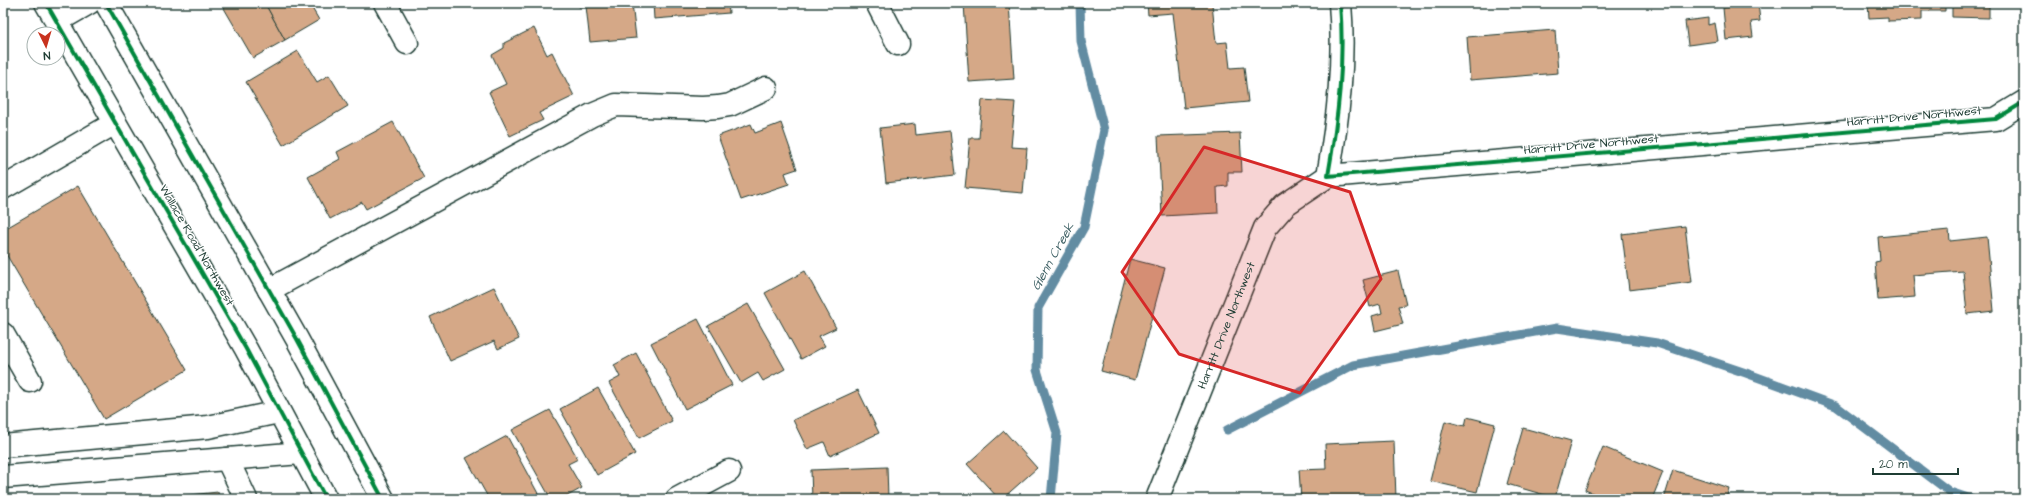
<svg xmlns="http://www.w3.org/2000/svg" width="2027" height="502" viewBox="0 0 2027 502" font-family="'Architects Daughter',sans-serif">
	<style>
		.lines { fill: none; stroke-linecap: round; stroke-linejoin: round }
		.stream { stroke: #628ca2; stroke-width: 9 }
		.building { fill: #d5a887; stroke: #1f3d34 }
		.minor-casing { stroke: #1f3d34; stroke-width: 25 }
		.major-casing { stroke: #1f3d34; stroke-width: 25 }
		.minor { stroke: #fff; stroke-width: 22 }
		.major { stroke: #fff; stroke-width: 22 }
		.cycleway-casing { stroke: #fff; stroke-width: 6 }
		.cycleway { stroke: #00873e; stroke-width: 4 }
		.marked { fill: #d62828; fill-opacity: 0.2; stroke: #d62828; stroke-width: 3; stroke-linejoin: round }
		.labels { text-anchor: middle; stroke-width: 3; stroke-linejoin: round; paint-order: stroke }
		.street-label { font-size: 12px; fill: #1f3d34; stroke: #fff }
		.water-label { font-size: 13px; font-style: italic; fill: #3b5e62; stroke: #fff }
	</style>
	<rect width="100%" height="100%" fill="#fff"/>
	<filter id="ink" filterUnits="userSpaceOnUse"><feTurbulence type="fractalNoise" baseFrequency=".025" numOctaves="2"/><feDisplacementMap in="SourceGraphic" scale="8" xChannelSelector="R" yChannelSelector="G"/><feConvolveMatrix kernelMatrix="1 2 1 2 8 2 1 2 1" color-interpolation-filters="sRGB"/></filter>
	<g filter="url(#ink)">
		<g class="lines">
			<!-- stream -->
			<g class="stream">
				<polyline points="1227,430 1353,365 1557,328 1657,343 1746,373 1836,406 1950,492 1971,499"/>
				<polyline points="1051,499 1057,433 1037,370 1038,308 1084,227 1104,130 1081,41 1080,3"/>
			</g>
		</g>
		<!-- building -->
		<g class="building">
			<polygon points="221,3 274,3 267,7 285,40 253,58"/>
			<polygon points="274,3 309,3 319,20 285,40 267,7"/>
			<polygon points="520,3 536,3 523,9"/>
			<polygon points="579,3 632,3 636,38 590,42 586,6 579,7"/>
			<polygon points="653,3 728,3 729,13 654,19"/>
			<polygon points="964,3 1009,3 1014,79 969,82"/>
			<polygon points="1147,3 1212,4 1216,43 1227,42 1230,68 1244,67 1248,102 1184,108 1173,13 1148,15"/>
			<polygon points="1758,3 1760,21 1751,22 1753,37 1726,40 1723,8"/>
			<polygon points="1868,3 1945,3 1945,11 1922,11 1922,20 1888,21 1888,17 1869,18"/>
			<polygon points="1952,3 1989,3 1989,18 1952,17"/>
			<polygon points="1708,18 1708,25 1715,23 1718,41 1688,45 1685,21"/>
			<polygon points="534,28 547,55 552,52 574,96 539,113 543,120 510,136 489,92 506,84 492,55 504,48 504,43"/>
			<polygon points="1555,30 1558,73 1470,80 1467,37"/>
			<polygon points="298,51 317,82 329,75 348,106 283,145 246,82"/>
			<polygon points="982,100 1015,102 1011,147 1027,148 1023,193 965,188 970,138 979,138"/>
			<polygon points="393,122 424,178 366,209 362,202 330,219 308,177 340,159 337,152"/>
			<polygon points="781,123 797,169 785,173 789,184 741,200 718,136 751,124 755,133"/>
			<polygon points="915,124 916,135 950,131 955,175 886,183 880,128"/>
			<polygon points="1240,133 1242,172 1228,172 1228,186 1217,187 1218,213 1162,216 1158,136"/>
			<polygon points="78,186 187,370 104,419 3,249 3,230"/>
			<polygon points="1685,226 1692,282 1629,290 1622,234"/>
			<polygon points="1949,230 1950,241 1987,237 1994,311 1967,314 1963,271 1913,275 1915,297 1878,300 1875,262 1880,261 1878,237"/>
			<polygon points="1130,259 1165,268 1135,380 1101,371"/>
			<polygon points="805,271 836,328 819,336 825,346 801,359 765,293"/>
			<polygon points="1398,271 1406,305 1398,306 1403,324 1375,331 1372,316 1382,313 1380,304 1370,307 1363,280"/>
			<polygon points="494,287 519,339 498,349 494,341 450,361 430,317"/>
			<polygon points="748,304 785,369 763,381 758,373 741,383 708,326"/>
			<polygon points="698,319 732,385 685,409 651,343"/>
			<polygon points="636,353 672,421 639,438 609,383 620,377 614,365"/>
			<polygon points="598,388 635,454 597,475 560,409"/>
			<polygon points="858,390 879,433 830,456 824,442 807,449 793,420"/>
			<polygon points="550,410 578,459 568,464 582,488 562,499 551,499 512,430"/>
			<polygon points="1467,417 1495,424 1477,492 1430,481 1445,421 1465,426"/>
			<polygon points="1523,428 1571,441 1555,498 1507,484"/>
			<polygon points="1004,431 1037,468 1002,499 999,499 967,464"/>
			<polygon points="507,436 541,499 489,499 466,458"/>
			<polygon points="1394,441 1396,499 1301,499 1299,470 1326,469 1325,444"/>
			<polygon points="1603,447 1663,472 1652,499 1607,499 1585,490"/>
			<polygon points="887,467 888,499 812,499 811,470"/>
			<polygon points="1673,470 1729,488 1726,499 1664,499"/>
			<polygon points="218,492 219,499 152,499"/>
		</g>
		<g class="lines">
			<defs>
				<g id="minor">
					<polyline points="385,3 407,43"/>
					<polyline points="877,3 898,44"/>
					<path d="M1340 3C1345 61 1338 119 1328 176L1996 119 2024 102"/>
					<polyline points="56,22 89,3"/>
					<polyline points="3,188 115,123"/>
					<polyline points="269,290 592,115 616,105 703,108 718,107 730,105 766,88"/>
					<polyline points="3,334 30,381"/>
					<polyline points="3,446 208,427 279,412"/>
					<polyline points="227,459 246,499"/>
					<polyline points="3,477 301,453"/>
					<polyline points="677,499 729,471"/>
					<path id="s1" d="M1157 499 1265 228 1285 205 1328 176"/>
				</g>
				<g id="major">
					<polyline points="46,3 246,349 326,499"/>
					<polyline points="106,3 297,339 383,499"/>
				</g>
			</defs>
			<!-- minor casing -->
			<use href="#minor" class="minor-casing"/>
			<!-- major casing -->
			<use href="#major" class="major-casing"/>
			<!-- minor -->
			<use href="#minor" class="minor"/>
			<!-- major -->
			<use href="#major" class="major"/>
			<defs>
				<g id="cycleway">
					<polyline points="46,3 246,349 326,499"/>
					<polyline points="106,3 297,339 383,499"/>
					<path d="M1340 3C1345 61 1338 119 1328 176L1996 119 2024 102"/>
				</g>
			</defs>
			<!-- cycleway casing -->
			<use href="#cycleway" class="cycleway-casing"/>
			<!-- cycleway -->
			<use href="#cycleway" class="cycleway"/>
		</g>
	</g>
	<!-- marked area -->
	<path class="marked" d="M1204 147 1350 192 1381 279 1300 393 1179 354 1122 272Z"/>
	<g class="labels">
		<!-- street labels -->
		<g class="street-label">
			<text transform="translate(1914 116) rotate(-5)" y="4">Harritt Drive Northwest</text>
			<text transform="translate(1591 144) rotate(-5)" y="4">Harritt Drive Northwest</text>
			<text transform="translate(197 245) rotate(60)" y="4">Wallace Road Northwest</text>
			<text dy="4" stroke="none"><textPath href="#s1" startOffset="187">Harritt Drive Northwest</textPath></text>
		</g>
		<!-- water labels -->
		<g class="water-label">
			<text transform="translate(1052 256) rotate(-61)" y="5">Glenn Creek</text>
		</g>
	</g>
	<!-- margin -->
	<rect width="2027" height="502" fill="none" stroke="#fff" stroke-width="16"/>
	<rect x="8" y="8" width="2011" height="486" fill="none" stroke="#1f3d34" stroke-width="1.5" filter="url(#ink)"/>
	<!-- north arrow -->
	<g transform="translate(46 46) rotate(175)"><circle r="19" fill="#ffffff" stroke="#a5b1ae"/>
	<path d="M0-3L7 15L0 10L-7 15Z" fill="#c8321e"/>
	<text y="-6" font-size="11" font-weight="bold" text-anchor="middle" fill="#1f3d34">N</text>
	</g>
	<!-- scale -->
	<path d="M1873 468v6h85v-6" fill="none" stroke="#1f3d34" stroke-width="2"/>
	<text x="1879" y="468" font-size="12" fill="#1f3d34" stroke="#ffffff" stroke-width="3" paint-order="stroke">20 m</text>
</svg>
